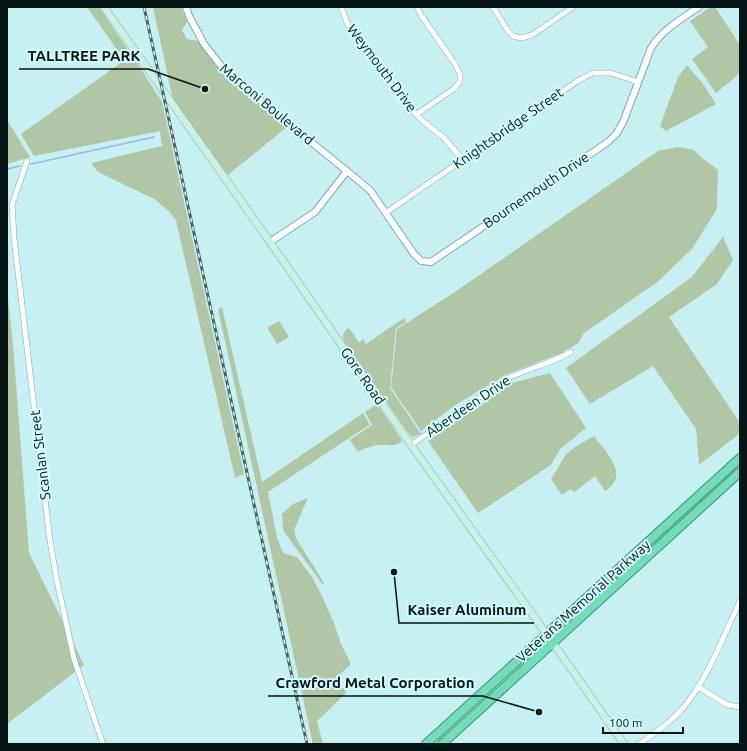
<svg xmlns="http://www.w3.org/2000/svg" width="747" height="751" viewBox="0 0 747 751" font-family="Ubuntu,sans-serif">
	<style>
		.green { fill: #b0c6a4 }
		.lines { fill: none; stroke-linecap: round; stroke-linejoin: round }
		.stream { stroke: #9ab6e9; stroke-width: 1.5 }
		.minor-casing { stroke: #83abac; stroke-width: 6 }
		.tertiary-casing { stroke: #83abac; stroke-width: 8 }
		.secondary-casing { stroke: #83abac; stroke-width: 8 }
		.trunk-casing { stroke: #369173; stroke-width: 10 }
		.minor { stroke: #fff; stroke-width: 5 }
		.tertiary { stroke: #fff; stroke-width: 6 }
		.secondary { stroke: #caf2e4; stroke-width: 7 }
		.trunk { stroke: #73dcb8; stroke-width: 8 }
		.rail-casing { stroke: #4b6465; stroke-width: 3 }
		.rail { stroke: #d3fdfe; stroke-width: 1.5; stroke-dasharray: 4.5; stroke-linecap: butt }
		.labels { text-anchor: middle; stroke-width: 4; stroke-linejoin: round; paint-order: stroke }
		.street-label { font-size: 14px; fill: #051415; stroke: #d3fdfe }
		.leader { fill: none; stroke: #051415; stroke-width: 1.5 }
		.callout-dot { fill: #051415; stroke: #d3fdfe; stroke-width: 1.5 }
		.callout-label { font-size: 15px; text-anchor: middle; font-weight: bold; fill: #051415; stroke: #d3fdfe; stroke-width: 4; stroke-linejoin: round; paint-order: stroke }
	</style>
	<rect width="100%" height="100%" fill="#c6f0f1"/>
	<!-- green -->
	<g class="green">
		<polygon points="87,7 99,7 130,53 123,58"/>
		<polygon points="153,7 181,7 187,22 182,30 187,39 199,41 223,73 235,85 287,127 228,175 173,100"/>
		<polygon points="711,7 715,7 740,45 740,73 716,93 692,59 708,47 690,21"/>
		<polygon points="132,55 162,102 244,474 235,478 176,220 169,211 154,199 98,172 91,163 162,146 160,131 34,156 21,134"/>
		<polygon points="687,65 703,84 716,104 666,131 660,126 678,77"/>
		<polygon points="7,120 30,157 7,164"/>
		<polygon points="678,147 694,150 701,157 718,170 717,209 692,249 656,283 584,333 578,343 562,353 505,375 454,406 421,431 391,387 397,329 455,292 658,151"/>
		<polygon points="723,237 733,260 717,284 669,317 740,423 740,433 699,465 696,429 653,366 590,404 566,368 692,277"/>
		<polygon points="7,288 13,345 29,553 84,665 7,724"/>
		<polygon points="222,307 262,482 363,413 370,425 346,440 268,492 277,538 283,553 297,557 312,577 321,594 334,623 341,644 351,664 336,678 346,693 317,721 323,744 313,744 218,309"/>
		<path d="M404 318 406 322 396 328 390 388 421 434 413 437 409 434 344 341C342 335 343 332 349 328L359 343 363 339 366 344Z"/>
		<polygon points="279,321 289,337 277,344 268,329 268,327"/>
		<polygon points="550,373 586,428 560,449 551,465 478,513 428,441 512,383"/>
		<path d="M377 404 401 439V442C395 447 385 444 378 445 371 446 365 448 358 452L350 440 372 425 365 412Z"/>
		<path d="M594 436C606 453 631 475 605 491L595 476 574 492 571 489 562 495 551 479C556 472 559 466 563 459 570 448 584 442 594 436Z"/>
		<polygon points="308,498 294,530 296,538 324,583 323,585 283,530 282,514 293,504"/>
	</g>
	<g class="lines">
		<!-- stream -->
		<g class="stream">
			<polyline points="31,164 154,137"/>
			<polyline points="7,169 20,166"/>
		</g>
		<defs>
			<g id="minor">
				<polyline points="341,7 348,25 407,105 424,122 444,138 463,160"/>
				<polyline points="493,7 508,31 513,36 521,38 532,35 573,7"/>
				<polyline points="417,114 455,88 460,81 460,74 455,64 421,15 417,7"/>
				<polyline points="27,161 12,205 14,238 50,541 57,581 74,659 103,744"/>
				<polyline points="387,212 579,80 593,73 611,73 638,82"/>
				<path d="M411 445 504 380C526 369 550 364 571 352"/>
				<polyline points="698,687 728,705 740,707"/>
				<path d="M639 744C655 733 671 722 684 707 709 676 723 637 740 601"/>
			</g>
			<g id="tertiary">
				<path d="M186 7 189 16 204 44 222 67 255 96 370 190 414 254 421 261 431 262 608 142 617 133 624 120 651 48C662 30 681 19 699 7"/>
				<polyline points="270,242 315,212 347,171"/>
			</g>
			<polyline id="secondary" points="104,7 270,242 411,445 553,643 624,744"/>
			<g id="trunk">
				<polyline points="426,744 740,458"/>
				<polyline points="442,744 740,472"/>
			</g>
		</defs>
		<!-- minor casing -->
		<use href="#minor" class="minor-casing"/>
		<!-- tertiary casing -->
		<use href="#tertiary" class="tertiary-casing"/>
		<!-- secondary casing -->
		<use href="#secondary" class="secondary-casing"/>
		<!-- trunk casing -->
		<use href="#trunk" class="trunk-casing"/>
		<!-- minor -->
		<use href="#minor" class="minor"/>
		<!-- tertiary -->
		<use href="#tertiary" class="tertiary"/>
		<!-- secondary -->
		<use href="#secondary" class="secondary"/>
		<!-- trunk -->
		<use href="#trunk" class="trunk"/>
		<defs>
			<polyline id="rail" points="144,7 307,744"/>
		</defs>
		<!-- rail casing -->
		<use href="#rail" class="rail-casing"/>
		<!-- rail -->
		<use href="#rail" class="rail"/>
	</g>
	<g class="labels">
		<!-- street labels -->
		<g class="street-label">
			<text transform="translate(382 68) rotate(53)" y="5">Weymouth Drive</text>
			<text transform="translate(267 104) rotate(40)" y="5">Marconi Boulevard</text>
			<text transform="translate(508 128) rotate(-35)" y="5">Knightsbridge Street</text>
			<text transform="translate(536 190) rotate(-34)" y="5">Bournemouth Drive</text>
			<text transform="translate(363 376) rotate(55)" y="5">Gore Road</text>
			<text transform="translate(468 406) rotate(-34)" y="5">Aberdeen Drive</text>
			<text transform="translate(40 455) rotate(-97)" y="5">Scanlan Street</text>
			<text transform="translate(583 601) rotate(-42)" y="5">Veterans Memorial Parkway</text>
		</g>
	</g>
	<!-- callouts -->
	<path class="leader" d="M205 89L148 69H19M394 572L399 623H534M539 712L483 696H268"/>
	<g class="callout-dot">
		<circle cx="205" cy="89" r="4"/>
		<circle cx="394" cy="572" r="4"/>
		<circle cx="539" cy="712" r="4"/>
	</g>
	<g class="callout-label">
		<text x="84" y="61">TALLTREE PARK</text>
		<text x="467" y="615">Kaiser Aluminum</text>
		<text x="375" y="688">Crawford Metal Corporation</text>
	</g>
	<!-- border -->
	<rect width="747" height="751" fill="none" stroke="#051415" stroke-width="16"/>
	<!-- scale -->
	<path d="M603 727v6h80v-6" fill="none" stroke="#051415" stroke-width="2"/>
	<text x="609" y="727" font-size="12" fill="#051415" stroke="#d3fdfe" stroke-width="3" paint-order="stroke">100 m</text>
</svg>
